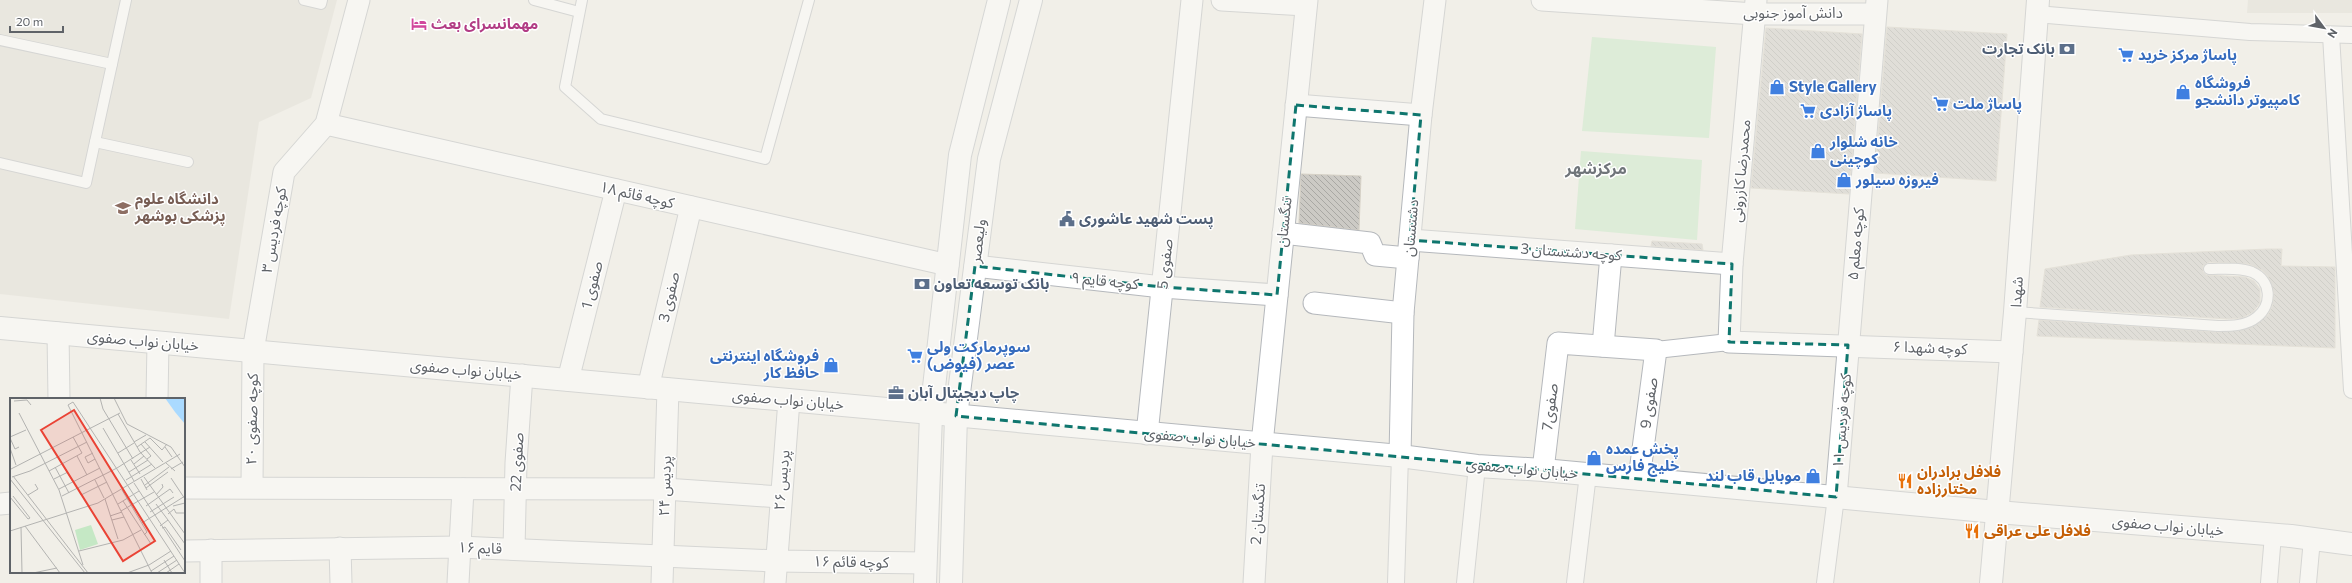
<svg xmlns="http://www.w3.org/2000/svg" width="2352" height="583" viewBox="0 0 2352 583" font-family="Commissioner,'Noto Sans Arabic',sans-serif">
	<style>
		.education { fill: #e1ded6 }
		.green { fill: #c5e8c5 }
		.building { fill: url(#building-back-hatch); stroke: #d6d1c6 }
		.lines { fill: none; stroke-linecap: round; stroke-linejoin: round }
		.service-casing { stroke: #b5b8bc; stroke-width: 12 }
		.pedestrian-casing { stroke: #b5b8bc; stroke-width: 18 }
		.minor-casing { stroke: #b5b8bc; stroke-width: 23 }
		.tertiary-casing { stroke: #b5b8bc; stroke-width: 24 }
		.secondary-casing { stroke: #b6babf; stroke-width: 24 }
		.service { stroke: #fff; stroke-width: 10 }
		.pedestrian { stroke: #fff; stroke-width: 16 }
		.minor { stroke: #fff; stroke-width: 21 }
		.tertiary { stroke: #fff; stroke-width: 22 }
		.secondary { stroke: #fff; stroke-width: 22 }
		.marked { fill: none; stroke: #0f766e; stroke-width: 3; stroke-dasharray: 8 5; stroke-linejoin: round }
		.labels { text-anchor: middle; stroke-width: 3; stroke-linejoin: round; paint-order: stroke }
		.street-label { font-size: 15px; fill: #5f6368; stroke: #fff }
		.hotel-label { font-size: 15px; font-weight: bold; fill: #b23c85; stroke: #fff; text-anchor: start }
		.service-label { font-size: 15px; font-weight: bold; fill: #4e5e75; stroke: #fff; text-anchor: start }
		.shop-label { font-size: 15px; font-weight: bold; fill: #366cbe; stroke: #fff; text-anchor: start }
		.education-label { font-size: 15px; font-weight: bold; fill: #785e54; stroke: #fff; text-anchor: start }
		.food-label { font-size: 15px; font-weight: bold; fill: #c56008; stroke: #fff; text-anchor: start }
		.neighbourhood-label { font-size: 16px; font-weight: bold; fill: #70757a; stroke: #fff }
		.inset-road { fill: none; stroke: #b3b3b1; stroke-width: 1 }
		.view { fill: #ea4335; fill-opacity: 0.15; stroke: #ea4335; stroke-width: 2 }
		.inset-edge { fill: none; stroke: #5f6368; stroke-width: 2 }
	</style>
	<defs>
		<pattern id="building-back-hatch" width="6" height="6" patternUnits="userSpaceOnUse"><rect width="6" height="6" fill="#cccac5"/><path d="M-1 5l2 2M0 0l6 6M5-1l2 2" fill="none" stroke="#a9a8a4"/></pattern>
	</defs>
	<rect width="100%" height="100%" fill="#f1efe8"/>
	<!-- education -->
	<g class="education">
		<polygon points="0,0 337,0 311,98 259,122 229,319 0,294"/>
		<polygon points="2248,0 2352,0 2352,13 2247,13"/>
	</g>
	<!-- green -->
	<g class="green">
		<polygon points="1592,37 1716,47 1709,138 1582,131"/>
		<polygon points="1581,151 1702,160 1697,240 1575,229"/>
	</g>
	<!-- building -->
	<g class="building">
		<polygon points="1887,27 2007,34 1996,181 1875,173"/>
		<polygon points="1766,28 1862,34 1849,194 1751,188"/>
		<polygon points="1301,174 1361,176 1359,230 1299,223"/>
		<polygon points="1652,241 1702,244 1703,250 1651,246"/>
		<polygon points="2268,249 2282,249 2281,266 2335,267 2335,348 2037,336 2039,320 2218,332 2250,328 2268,315 2272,307 2274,293 2268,276 2262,270 2249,264 2209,262 2203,266 2203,272 2206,275 2245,277 2254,281 2260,289 2260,303 2253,312 2242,318 2228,319 2040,307 2045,269 2131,255"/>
	</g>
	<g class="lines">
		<defs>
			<g id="service">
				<polyline points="304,0 321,4 322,0"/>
				<polyline points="534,0 579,12"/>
				<polyline points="582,0 565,87 601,119 765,159 809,0"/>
				<polyline points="0,40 112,64"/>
				<polyline points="95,142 188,162"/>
				<polyline points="0,163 86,183 126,0"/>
				<path d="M2015 312 2218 326C2232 326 2246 326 2257 317 2273 304 2271 280 2252 272 2239 267 2222 269 2209 269"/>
			</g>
			<g id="pedestrian">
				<polyline points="2036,14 2250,32 2352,35"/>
				<polyline points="2331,35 2352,390"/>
				<polyline points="1656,350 1729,342"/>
				<polyline points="1396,583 1400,456"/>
				<polyline points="1465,583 1477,466"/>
				<polyline points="1575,583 1588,474"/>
				<polyline points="1825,583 1836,497"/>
				<polyline points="2269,583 2273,535"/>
				<polyline points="2308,583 2312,539"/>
			</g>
			<g id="minor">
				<polyline points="1222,0 1306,5"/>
				<polyline points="1542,0 1755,14 1875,14"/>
				<polyline points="1756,0 1732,264 1729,342 2012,352"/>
				<polyline points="1296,105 1421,115"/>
				<polyline points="326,124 948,265"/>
				<polyline points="1283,233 1370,243 1375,255 1408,258"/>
				<polyline points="1410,240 1732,264"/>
				<polyline points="975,266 1162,287 1277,295"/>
				<polyline points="1314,303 1403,313"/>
				<polyline points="58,333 59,399"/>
				<polyline points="1603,346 1611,255"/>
				<polyline points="568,380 616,190"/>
				<polyline points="648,388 691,207"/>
				<polyline points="157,399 158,343"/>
				<polyline points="1147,434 1192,0"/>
				<polyline points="1400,456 1403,313 1421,115 1435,0"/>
				<polyline points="1543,470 1558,343 1656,350 1639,479"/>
				<polyline points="252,487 253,351 284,172 326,124 359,0"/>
				<polyline points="184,488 665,489 780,497"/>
				<polyline points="1836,497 1877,0"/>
				<polyline points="0,504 11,503"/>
				<polyline points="340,548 341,583"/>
				<polyline points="514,549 516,463 522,375"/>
				<polyline points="184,551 459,547 776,561 925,563"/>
				<polyline points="211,583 211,550"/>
				<polyline points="458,583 463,489"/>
				<polyline points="662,583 668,389"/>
				<polyline points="775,583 789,400"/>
				<polyline points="1254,583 1262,444 1307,0"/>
			</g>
			<g id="tertiary">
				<polyline points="0,328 1400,456 1477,466 1543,470 1997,512 2291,536 2352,544"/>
				<polyline points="1991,583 2015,312 2038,0"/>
			</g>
			<g id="secondary">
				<polyline points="925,583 931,414 960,155 999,0"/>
				<polyline points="951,583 956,416 989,159 1031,0"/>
			</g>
		</defs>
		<!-- service casing -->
		<use href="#service" class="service-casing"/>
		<!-- pedestrian casing -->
		<use href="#pedestrian" class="pedestrian-casing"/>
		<!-- minor casing -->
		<use href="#minor" class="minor-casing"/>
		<!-- tertiary casing -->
		<use href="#tertiary" class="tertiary-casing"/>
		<!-- secondary casing -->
		<use href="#secondary" class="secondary-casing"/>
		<!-- service -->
		<use href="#service" class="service"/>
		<!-- pedestrian -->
		<use href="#pedestrian" class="pedestrian"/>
		<!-- minor -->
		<use href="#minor" class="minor"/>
		<!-- tertiary -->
		<use href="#tertiary" class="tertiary"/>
		<!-- secondary -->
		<use href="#secondary" class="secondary"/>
	</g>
	<!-- marked area -->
	<path d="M0 0H2352V583H0ZM1296 105 1421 115 1410 240 1732 264 1729 342 1848 345 1836 497 956 416 975 266 1162 287 1277 295Z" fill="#f1efe8" fill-opacity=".55" fill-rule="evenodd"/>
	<path class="marked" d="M1296 105 1421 115 1410 240 1732 264 1729 342 1848 345 1836 497 956 416 975 266 1162 287 1277 295Z"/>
	<!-- icons -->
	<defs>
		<symbol id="hotel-bare" viewBox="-9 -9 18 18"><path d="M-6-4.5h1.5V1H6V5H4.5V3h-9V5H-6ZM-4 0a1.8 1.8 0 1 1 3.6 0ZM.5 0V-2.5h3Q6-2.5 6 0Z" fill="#d1479c" stroke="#fff" stroke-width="2.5" paint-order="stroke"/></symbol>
		<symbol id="bank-bare" viewBox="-9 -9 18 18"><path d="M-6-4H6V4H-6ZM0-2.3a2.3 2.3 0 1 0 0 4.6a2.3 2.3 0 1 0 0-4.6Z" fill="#5c6f8a" stroke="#fff" stroke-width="2.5" paint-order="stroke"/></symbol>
		<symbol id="supermarket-bare" viewBox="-9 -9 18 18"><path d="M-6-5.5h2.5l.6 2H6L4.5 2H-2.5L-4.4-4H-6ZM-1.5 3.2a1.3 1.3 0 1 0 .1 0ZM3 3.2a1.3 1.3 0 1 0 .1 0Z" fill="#3f7fe0" stroke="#fff" stroke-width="2.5" paint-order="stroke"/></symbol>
		<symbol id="shop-bare" viewBox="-9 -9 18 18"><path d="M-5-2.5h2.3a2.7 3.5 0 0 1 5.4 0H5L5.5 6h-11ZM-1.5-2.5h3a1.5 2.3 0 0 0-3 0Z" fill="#3f7fe0" stroke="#fff" stroke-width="2.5" paint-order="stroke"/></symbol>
		<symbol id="university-bare" viewBox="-9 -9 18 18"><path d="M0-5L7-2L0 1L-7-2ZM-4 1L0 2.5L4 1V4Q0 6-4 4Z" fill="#8d6e63" stroke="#fff" stroke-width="2.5" paint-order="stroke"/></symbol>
		<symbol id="civic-bare" viewBox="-9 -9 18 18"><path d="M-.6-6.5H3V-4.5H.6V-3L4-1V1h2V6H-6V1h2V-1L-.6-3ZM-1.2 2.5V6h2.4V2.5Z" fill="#5c6f8a" stroke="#fff" stroke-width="2.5" paint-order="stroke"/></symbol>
		<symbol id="office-bare" viewBox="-9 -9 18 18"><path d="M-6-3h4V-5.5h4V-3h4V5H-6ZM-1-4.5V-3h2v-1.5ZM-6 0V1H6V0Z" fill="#5c6f8a" stroke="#fff" stroke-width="2.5" paint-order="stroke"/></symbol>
		<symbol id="restaurant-bare" viewBox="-9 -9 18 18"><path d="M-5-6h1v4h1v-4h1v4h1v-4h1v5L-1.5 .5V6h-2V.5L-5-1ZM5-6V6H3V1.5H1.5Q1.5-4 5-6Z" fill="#e8710a" stroke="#fff" stroke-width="2.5" paint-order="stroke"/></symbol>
	</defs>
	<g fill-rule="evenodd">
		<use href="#hotel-bare" x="408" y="13" width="22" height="22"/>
		<use href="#bank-bare" x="2056" y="38" width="22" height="22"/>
		<use href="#supermarket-bare" x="2115" y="44" width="22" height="22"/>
		<use href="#shop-bare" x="1766" y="76" width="22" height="22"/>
		<use href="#shop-bare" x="2172" y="81" width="22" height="22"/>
		<use href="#supermarket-bare" x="1930" y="93" width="22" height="22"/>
		<use href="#supermarket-bare" x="1797" y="100" width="22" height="22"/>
		<use href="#shop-bare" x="1807" y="140" width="22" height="22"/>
		<use href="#shop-bare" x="1833" y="169" width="22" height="22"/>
		<use href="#university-bare" x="112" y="197" width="22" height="22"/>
		<use href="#civic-bare" x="1056" y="208" width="22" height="22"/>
		<use href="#bank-bare" x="911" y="273" width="22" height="22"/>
		<use href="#supermarket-bare" x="904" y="345" width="22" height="22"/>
		<use href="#shop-bare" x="820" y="354" width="22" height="22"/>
		<use href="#office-bare" x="885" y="382" width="22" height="22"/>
		<use href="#shop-bare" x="1583" y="447" width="22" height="22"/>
		<use href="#shop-bare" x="1802" y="465" width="22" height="22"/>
		<use href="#restaurant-bare" x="1894" y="470" width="22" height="22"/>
		<use href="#restaurant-bare" x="1961" y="520" width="22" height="22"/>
	</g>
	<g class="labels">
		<!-- street labels -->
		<g class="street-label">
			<text x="1793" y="18">دانش آموز جنوبی</text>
			<text transform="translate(1741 171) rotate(-85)" y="5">محمدرضا کازرونی</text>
			<text transform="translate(637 195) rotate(13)" y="5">کوچه قائم ۱۸</text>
			<text transform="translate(1284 222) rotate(-84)" y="5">تنگستان</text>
			<text transform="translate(1411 228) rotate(-85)" y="5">دشتستان</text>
			<text transform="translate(274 230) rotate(-80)" y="5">کوچه فردیس ۳</text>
			<text transform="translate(978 241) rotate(-83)" y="5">ولیعصر</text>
			<text transform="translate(1856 244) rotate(-85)" y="5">کوچه معلم ۵</text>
			<text transform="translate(1571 252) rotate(4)" y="5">کوچه دشتستان 3</text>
			<text transform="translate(1165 264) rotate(-84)" y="5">صفوی 5</text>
			<text transform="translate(1105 281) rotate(6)" y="5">کوچه قایم ۹</text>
			<text transform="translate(592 285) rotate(-76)" y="5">صفوی 1</text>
			<text transform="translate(2017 292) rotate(-87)" y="5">شهدا</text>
			<text transform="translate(669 297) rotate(-77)" y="5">صفوی 3</text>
			<text transform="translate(143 341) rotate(5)" y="5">خیابان نواب صفوی</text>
			<text transform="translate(1930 348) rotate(2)" y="5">کوچه شهدا ۶</text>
			<text transform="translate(466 370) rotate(5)" y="5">خیابان نواب صفوی</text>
			<text transform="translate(788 400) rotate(5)" y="5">خیابان نواب صفوی</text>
			<text transform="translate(1649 403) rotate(-82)" y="5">صفوی 9</text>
			<text transform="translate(1550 407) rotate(-83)" y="5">صفوی7</text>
			<text transform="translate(252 419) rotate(-89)" y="5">کوچه صفوی ۲۰</text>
			<text transform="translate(1842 421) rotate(-85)" y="5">کوچه فردیس ۱۱</text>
			<text transform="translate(1200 438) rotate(5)" y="5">خیابان نواب صفوی</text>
			<text transform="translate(517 462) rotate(-87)" y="5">صفوی 22</text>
			<text transform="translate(1522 469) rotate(5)" y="5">خیابان نواب صفوی</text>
			<text transform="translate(782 480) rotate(-85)" y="5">پردیس ۲۶</text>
			<text transform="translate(665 486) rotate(-88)" y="5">پردیس ۲۴</text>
			<text transform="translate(1258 514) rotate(-86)" y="5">تنگستان 2</text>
			<text transform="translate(2168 526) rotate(5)" y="5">خیابان نواب صفوی</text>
			<text transform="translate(480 548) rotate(2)" y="5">قایم ۱۶</text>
			<text transform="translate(851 562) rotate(1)" y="5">کوچه قائم ۱۶</text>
		</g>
		<!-- hotel labels -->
		<g class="hotel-label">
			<text x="431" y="29">مهمانسرای بعث</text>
		</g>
		<!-- service labels -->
		<g class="service-label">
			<text x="2055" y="54" text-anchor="end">بانک تجارت</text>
			<text x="1079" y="224">پست شهید عاشوری</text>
			<text x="934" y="289">بانک توسعه تعاون</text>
			<text x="908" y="398">چاپ دیجیتال آبان</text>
		</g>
		<!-- shop labels -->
		<g class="shop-label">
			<text x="2138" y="60">پاساژ مرکز خرید</text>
			<text x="2195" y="88">فروشگاه<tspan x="2195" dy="17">کامپیوتر دانشجو</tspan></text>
			<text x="1789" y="92">Style Gallery</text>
			<text x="1953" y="109">پاساژ ملت</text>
			<text x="1820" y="116">پاساژ آزادی</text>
			<text x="1830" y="147">خانه شلوار<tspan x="1830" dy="17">کوچینی</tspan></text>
			<text x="1856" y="185">فیروزه سیلور</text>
			<text x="927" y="352">سوپرمارکت ولی<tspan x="927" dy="17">عصر (فیوض)</tspan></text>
			<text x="819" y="361" text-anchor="end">فروشگاه اینترنتی<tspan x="819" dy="17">حافظ کار</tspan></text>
			<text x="1606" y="454">پخش عمده<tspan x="1606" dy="17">خلیج فارس</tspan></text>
			<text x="1801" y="481" text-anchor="end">موبایل قاب لند</text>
		</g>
		<!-- education labels -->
		<g class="education-label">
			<text x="135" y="204">دانشگاه علوم<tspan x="135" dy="17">پزشکی بوشهر</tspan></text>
		</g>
		<!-- food labels -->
		<g class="food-label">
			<text x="1917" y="477">فلافل برادران<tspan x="1917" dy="17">مختارزاده</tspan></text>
			<text x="1984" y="536">فلافل علی عراقی</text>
		</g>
		<!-- neighbourhood labels -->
		<g class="neighbourhood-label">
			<text x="1596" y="174">مرکزشهر</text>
		</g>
	</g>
	<!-- overview -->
	<g transform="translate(10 398)">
		<rect width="175" height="175" fill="#f1efe8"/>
		<path d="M81 127 88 146 70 152 65 132Z" fill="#c5e8c5"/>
		<path d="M155 0H175V26L165 14Z" fill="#aadaff"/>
		<path class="inset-road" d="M90 0 93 11 123 61M104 0 117 26 161 49 175 69M4 3 17 2 21 7M9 15 49 92 73 167M108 16 130 54 145 70M93 30 124 83M0 39 16 32M0 40 5 51 9 49M124 44 136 37M135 44 153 64M131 46 141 58 137 61M127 49 140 40 152 52 157 46M155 49 162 59M0 50 6 67M83 55 75 59 78 65 85 61M108 55 124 45M48 58 63 84M67 58 77 77M121 62 130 76M156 65 165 73M124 66 134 58M45 69 59 95M1 71 110 15M161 71 173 64M39 73 72 55 63 39M119 74 138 62M3 78 78 175M2 79 20 73 77 44M134 79 175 136M161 80 175 101M0 81 75 175M44 81 58 74M131 81 137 92M85 82 94 100M116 82 142 66M124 85 175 163M135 87 159 69M68 90 71 97 97 84M136 90 158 74M49 91 90 70M112 92 137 134 134 137M18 97 28 91 25 86M146 97 153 89 152 86M3 98 20 120 18 121M52 98 107 70 140 49M0 99 18 121M95 101 108 141M113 103 141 146M108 106 129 93M146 106 158 122 150 128M136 108 160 91 163 95M163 108 175 105M111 113 144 94M140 114 164 99M158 116 164 111 166 115H175M100 118 112 114M102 122 114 119M158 122 175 146M132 125 175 98M15 128 50 175M11 129 12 175M152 130 155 129 171 152M0 133 88 105 170 56M69 153 113 142 131 132M154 162 162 175M141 173 164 158M23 175 47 170M117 175 139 167 161 153M142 175 58 7 63 4 175 175M147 175 167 162M156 175 169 166"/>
		<path class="view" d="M64 12 145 143 113 163 31 32Z"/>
		<rect width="175" height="175" class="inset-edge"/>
	</g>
	<!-- north arrow -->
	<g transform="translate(2324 28) rotate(122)" stroke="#ffffff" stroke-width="3" paint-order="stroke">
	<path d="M0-3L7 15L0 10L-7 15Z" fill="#5f6368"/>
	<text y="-6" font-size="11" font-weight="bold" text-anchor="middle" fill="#5f6368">N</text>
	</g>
	<!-- scale -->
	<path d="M10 26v6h53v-6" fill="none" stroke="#5f6368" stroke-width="2"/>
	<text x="16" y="26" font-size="12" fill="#5f6368" stroke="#ffffff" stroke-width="3" paint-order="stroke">20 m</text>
</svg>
